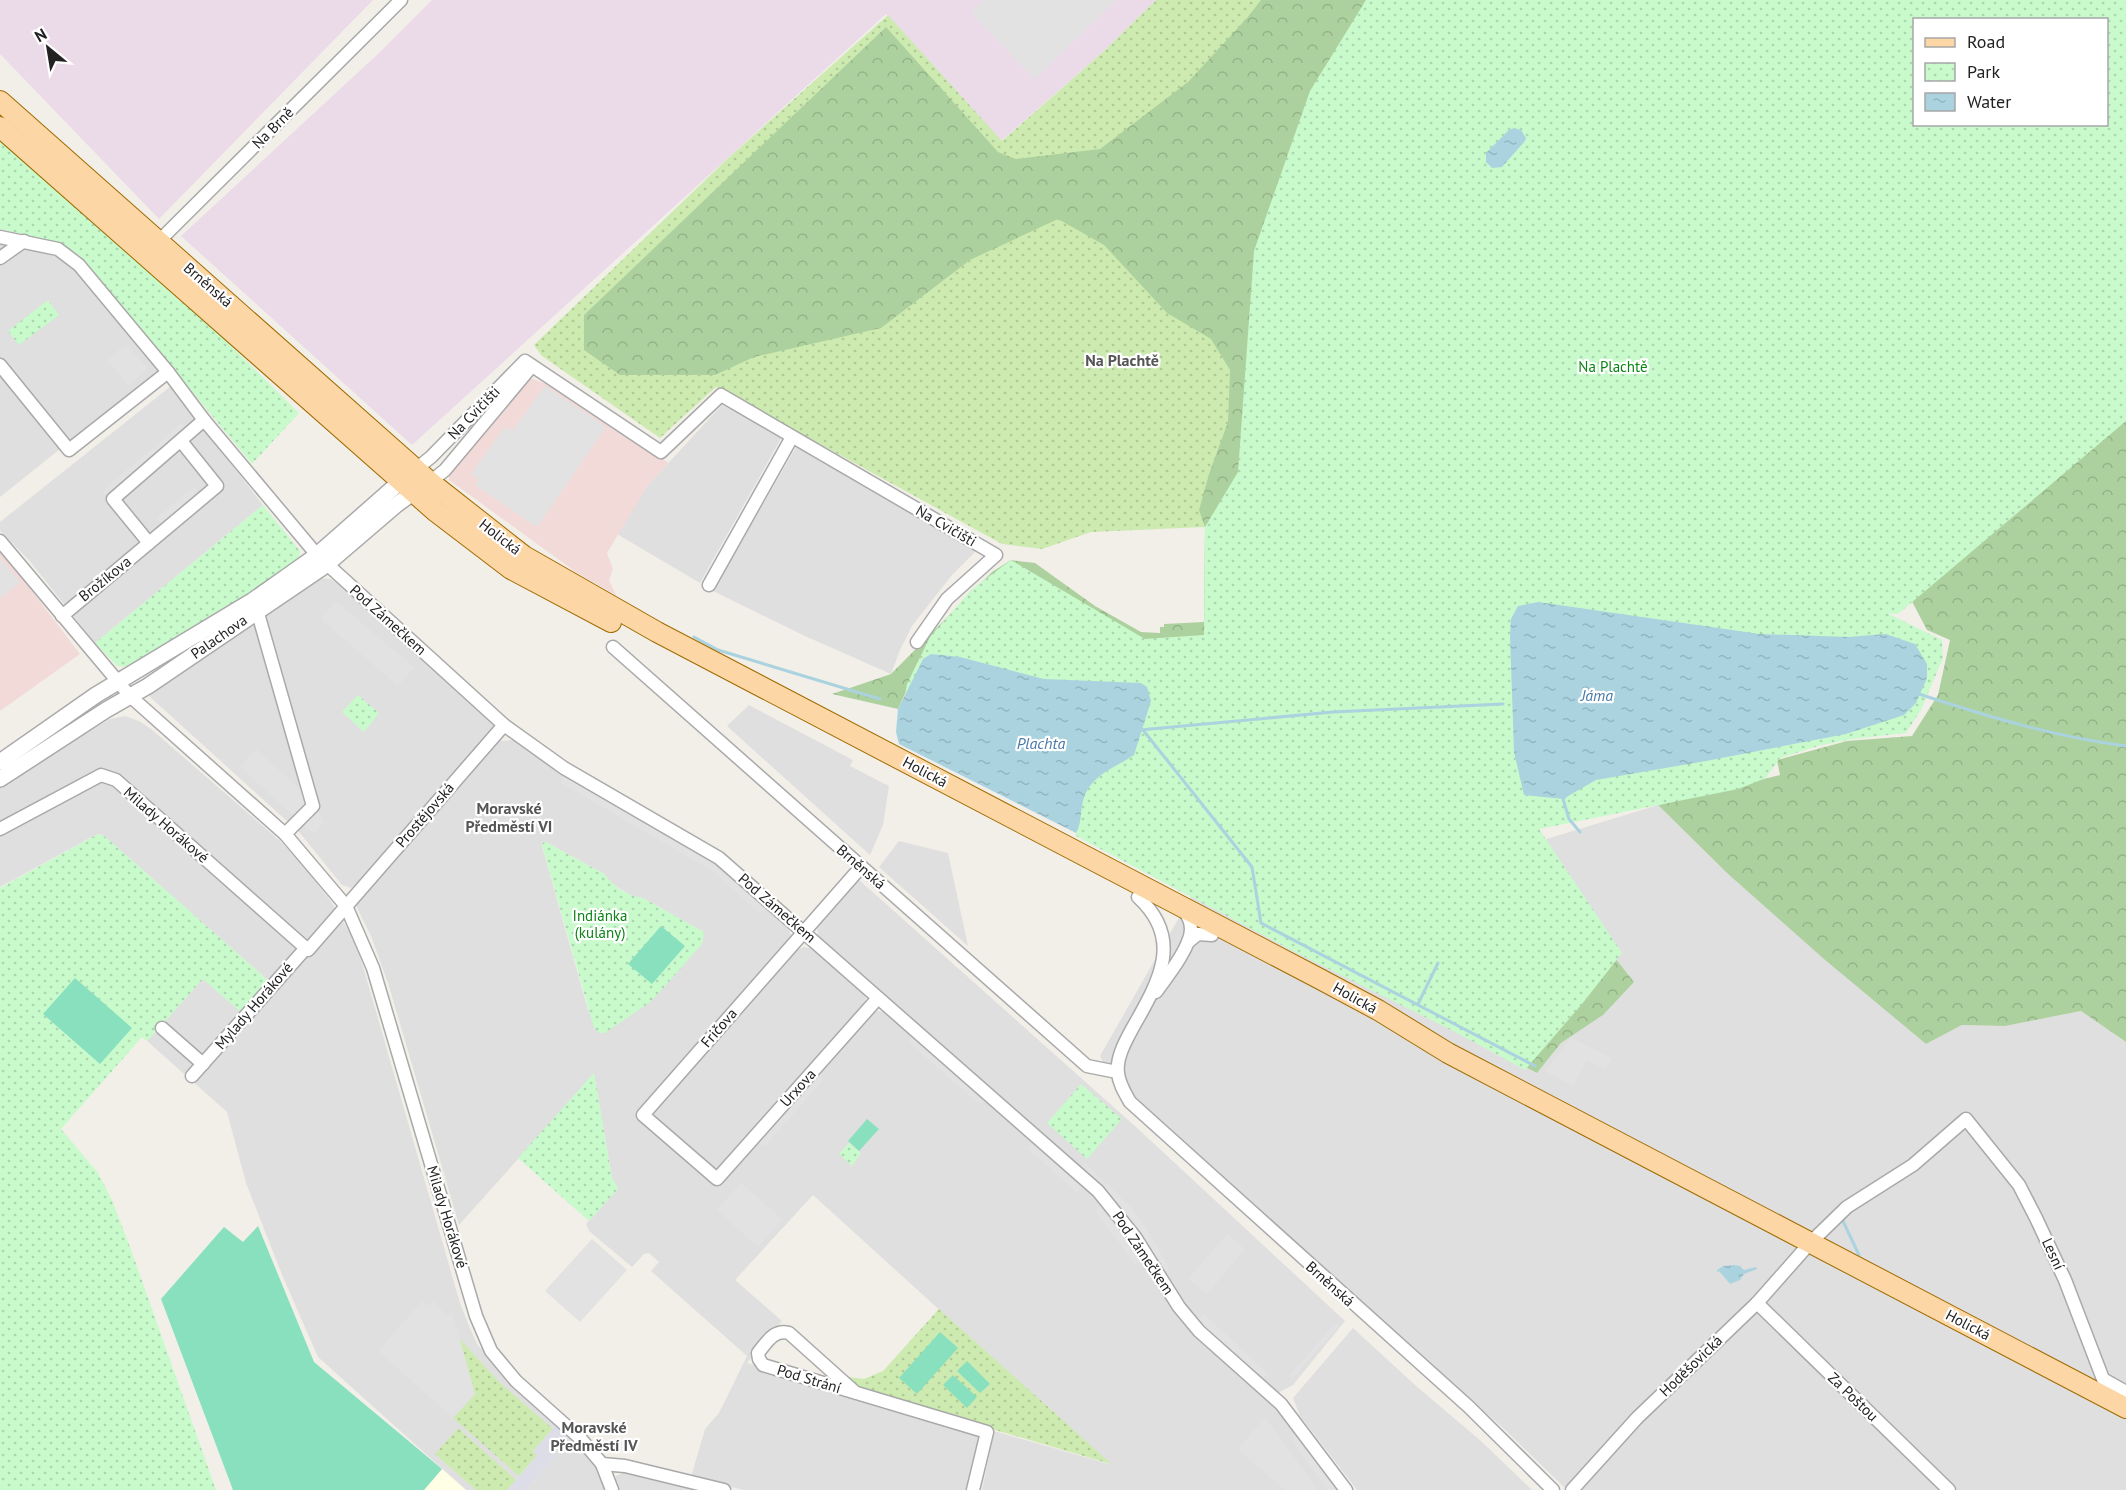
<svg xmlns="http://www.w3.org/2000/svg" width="2126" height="1490" viewBox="0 0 2126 1490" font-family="'PT Sans',sans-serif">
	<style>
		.residential { fill: #e0dfdf; fill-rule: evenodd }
		.commercial { fill: #f2dad9 }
		.industrial { fill: #ebdbe8 }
		.education { fill: #ffffe5 }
		.grass { fill: url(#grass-dots) }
		.forest { fill: url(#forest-crowns) }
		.park { fill: url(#park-dots); fill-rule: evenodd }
		.pitch { fill: #88e0be }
		.parking { fill: #e2e2e2 }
		.plaza { fill: #dddde8 }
		.water { fill: url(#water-ripples) }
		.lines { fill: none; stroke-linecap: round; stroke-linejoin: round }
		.stream { stroke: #aad3df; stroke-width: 3 }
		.minor-casing { stroke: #a9a9a9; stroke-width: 15 }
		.tertiary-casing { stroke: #a9a9a9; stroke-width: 18 }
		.primary-casing { stroke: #a06b00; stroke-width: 22 }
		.minor { stroke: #fff; stroke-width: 12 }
		.tertiary { stroke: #fff; stroke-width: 15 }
		.primary { stroke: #fcd6a4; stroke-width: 20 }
		.labels { text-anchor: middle; stroke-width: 4.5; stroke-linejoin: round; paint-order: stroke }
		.street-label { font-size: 15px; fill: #222; stroke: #fff }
		.park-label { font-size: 15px; fill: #0c8416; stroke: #fff }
		.neighbourhood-label { font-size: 16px; font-weight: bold; fill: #555; stroke: #fff }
		.water-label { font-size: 16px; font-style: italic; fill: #4a7aab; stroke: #fff }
	</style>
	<defs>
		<pattern id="grass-dots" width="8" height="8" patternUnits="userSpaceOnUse" patternTransform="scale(1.5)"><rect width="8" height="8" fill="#cdebb0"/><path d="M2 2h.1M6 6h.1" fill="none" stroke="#b0c997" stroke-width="1.8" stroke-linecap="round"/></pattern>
		<pattern id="forest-crowns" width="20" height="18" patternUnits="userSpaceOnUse" patternTransform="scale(1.5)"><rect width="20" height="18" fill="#add19e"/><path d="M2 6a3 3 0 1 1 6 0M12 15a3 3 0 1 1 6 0" fill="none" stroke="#95b388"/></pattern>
		<pattern id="park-dots" width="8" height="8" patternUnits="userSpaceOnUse" patternTransform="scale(1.5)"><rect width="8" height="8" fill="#c8facc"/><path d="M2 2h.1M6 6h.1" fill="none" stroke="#acd6af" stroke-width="1.8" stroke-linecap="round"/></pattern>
		<pattern id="water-ripples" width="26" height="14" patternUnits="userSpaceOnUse" patternTransform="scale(1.5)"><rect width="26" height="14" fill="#aad3df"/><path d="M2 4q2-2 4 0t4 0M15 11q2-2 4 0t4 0" fill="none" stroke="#92b5bf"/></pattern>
	</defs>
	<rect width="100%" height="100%" fill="#f2efe9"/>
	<!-- residential -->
	<g class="residential">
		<polygon points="0,242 57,255 79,272 159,370 0,497"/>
		<polygon points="171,386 263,505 95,643 28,559 0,531 0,522"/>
		<polygon points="722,405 783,435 700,583 617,534 648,485"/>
		<polygon points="796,447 975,545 978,549 952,575 912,626 900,650 891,674 805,636 713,591"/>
		<polygon points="317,578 331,579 341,586 493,722 493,729 359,882 351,888 342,885 299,832 149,696 154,688"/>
		<polygon points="749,705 853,760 850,766 889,786 883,825 870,855 727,726"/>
		<polygon points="125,716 139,721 151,729 279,840 300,862 330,900 350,933 362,963 460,1303 469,1326 477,1344 507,1380 556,1425 534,1451 538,1455 507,1490 466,1490 318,1357 283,1277 246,1183 227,1112 147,1041 203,979 270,982 104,836 98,834 90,838 0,887 0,785 110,719"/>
		<path d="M513 740 561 773 715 862 789 929 791 937 786 945 636 1115 717 1186 870 1014 877 1011 887 1012 1101 1202 1139 1252 1176 1312 1271 1401 1294 1426 1339 1490H982L994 1431 1109 1464 813 1195 735 1280 782 1321 747 1363 975 1431 982 1438 970 1490H744L691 1477 705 1429 719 1413 747 1356 651 1271 659 1262 649 1253 644 1254 632 1267 589 1231 586 1224 618 1189 612 1178 594 1074 459 1225 389 986 371 936 357 908V899L483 757 499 741ZM544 841 604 874 611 883 633 897 643 898 703 932V935L588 1010 542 846Z"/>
		<polygon points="1658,805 1727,873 1926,1044 1962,1025 2005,1026 2081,1011 2126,1042 2126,1490 1567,1490 1503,1428 1115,1085 1100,1056 1193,893 1537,1073 1561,1043 1603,1015 1564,894 1540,841"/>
		<polygon points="899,841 948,853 968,946 879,867"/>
		<polygon points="858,879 1136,1127 1345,1321 1293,1385 1278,1393 1205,1325 1185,1305 1140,1234 1104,1191 1084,1170 819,938 817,928 820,921"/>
		<polygon points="804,947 813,949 820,953 865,994 866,1005 721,1167 713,1168 653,1116 653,1111 795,951"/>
		<polygon points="1353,1328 1415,1385 1481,1441 1532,1490 1357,1490 1300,1416 1293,1398"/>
		<polygon points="567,1434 590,1457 600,1472 608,1490 526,1490 555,1457 551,1452"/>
		<polygon points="625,1472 705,1490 617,1490 615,1483 616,1476"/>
	</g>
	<!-- commercial -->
	<g class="commercial">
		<polygon points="526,379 533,379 557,388 669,463 648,485 607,553 613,569 609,580 616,595 577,573 449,480 449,465"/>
		<polygon points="0,549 80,654 0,711"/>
	</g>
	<!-- industrial -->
	<g class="industrial">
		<polygon points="0,0 373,0 159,219 0,54"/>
		<polygon points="432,0 1156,0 1104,51 1001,141 886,14 412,445 181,236 379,53"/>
	</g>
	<!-- education -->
	<polygon class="education" points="442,1469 466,1490 424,1490"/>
	<!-- grass -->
	<g class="grass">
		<polygon points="1156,0 1366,0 1238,472 1205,527 1091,532 1042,549 1002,544 716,387 660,438 542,356 534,345 726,160 888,15 1002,141 1104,51"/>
		<polygon points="939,1309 1106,1459 1111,1464 863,1391 848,1377 864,1379 883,1371"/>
		<polygon points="459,1338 499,1382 553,1429 533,1451 537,1455 519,1476 453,1418 475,1394"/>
		<polygon points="458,1428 516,1480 507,1490 476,1490 435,1454"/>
	</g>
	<!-- forest -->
	<g class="forest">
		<polygon points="1261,0 1735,0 1524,795 1564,894 1634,982 1603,1015 1561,1043 1537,1073 1193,893 915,672 898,709 832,694 891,674 992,572 1011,560 1035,563 1095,606 1141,632 1160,633 1160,627 1164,627 1164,624 1204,622 1205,527 1199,510 1209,474 1228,422 1230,370 1211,339 1167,313 1104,245 1058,219 970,260 881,328 754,357 715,375 620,375 584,350 584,315 886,27 998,152 1016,159 1100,149 1188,82 1247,18"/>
		<polygon points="2126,290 2126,1042 2081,1011 2005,1026 1962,1025 1926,1044 1824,959 1727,873 1658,805 1780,775 1777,760 1847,741 1912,736 1938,695 1950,640 1927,630 1907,592"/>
	</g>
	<!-- park -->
	<g class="park">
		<path d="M1366 0H2126V421L1898 614 1887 613 1942 640 1943 658 1921 710 1906 733 1852 739 1818 746 1780 758 1766 778 1738 789 1539 829 1622 953 1582 1004 1525 1070 1461 1035 1295 952 1076 836V833L900 723 907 684 930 637 971 590 1011 560 1145 639 1204 635 1205 527 1238 472 1254 251 1310 91ZM1914 20H2106V124H1914Z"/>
		<polygon points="0,135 116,238 175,297 211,326 299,413 252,464 79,255 56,242 0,229"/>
		<polygon points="48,300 59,315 19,345 8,331"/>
		<polygon points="263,505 300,551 299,560 240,601 129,667 117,666 95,643"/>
		<polygon points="358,695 379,713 364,732 342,712"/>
		<polygon points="98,834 104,836 110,841 270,982 242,1013 203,979 147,1041 142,1037 61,1129 98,1173 112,1200 134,1258 216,1490 0,1490 0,888"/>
		<path d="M544 841 604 874C614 887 627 896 643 898L704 932 702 944 658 994 649 1003 605 1033H600L594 1028 542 845Z"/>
		<polygon points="594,1073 612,1178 618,1189 589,1221 518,1158"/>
		<polygon points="1081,1084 1122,1119 1087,1159 1047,1123"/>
		<polygon points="849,1143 861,1153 852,1166 839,1154"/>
	</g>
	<!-- pitch -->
	<g class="pitch">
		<polygon points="661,926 685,946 652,984 628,964"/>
		<polygon points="75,978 132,1028 100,1064 43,1014"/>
		<polygon points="867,1119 879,1129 859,1151 848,1141"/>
		<polygon points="258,1226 314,1362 442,1469 424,1490 233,1490 161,1299 224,1227 243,1242"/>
		<polygon points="940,1332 958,1348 917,1394 899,1378"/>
		<polygon points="967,1361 990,1384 980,1393 957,1371"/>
		<polygon points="953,1375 977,1397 967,1408 943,1385"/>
	</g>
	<!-- parking -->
	<g class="parking">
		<polygon points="984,0 1116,0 1035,79 971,13"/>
		<polygon points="126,344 148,369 128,386 107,360"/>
		<polygon points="545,386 606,427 537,527 475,485 479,479 471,474 505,427 512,431"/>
		<polygon points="182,423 188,428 108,498 102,491"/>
		<polygon points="194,487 200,493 162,525 156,518"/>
		<polygon points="0,558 20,582 0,599"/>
		<polygon points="336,601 414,667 398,686 320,619"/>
		<polygon points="256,749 316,803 321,817 325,821 314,834 240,767"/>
		<polygon points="562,773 715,861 768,909 759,912 709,869 561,783"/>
		<polygon points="912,1034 986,1100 978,1103 909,1043"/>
		<polygon points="1571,1038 1612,1058 1605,1069 1587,1060 1573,1086 1545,1071"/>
		<polygon points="820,1071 823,1080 765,1146 756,1143"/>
		<polygon points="1032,1143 1083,1187 1077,1193 1027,1148"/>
		<polygon points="1085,1163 1129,1205 1146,1228 1170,1269 1163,1273 1147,1245 1126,1216 1080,1168"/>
		<polygon points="741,1183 783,1220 758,1247 717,1210"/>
		<polygon points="1101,1205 1124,1233 1141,1260 1135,1264 1095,1211"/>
		<polygon points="1227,1234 1245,1249 1207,1294 1188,1279"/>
		<polygon points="592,1239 627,1270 580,1322 545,1291"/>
		<polygon points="422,1301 429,1306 434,1301 445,1314 453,1315 475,1394 453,1418 378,1351"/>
		<polygon points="1204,1314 1268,1373 1262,1379 1199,1320"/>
		<polygon points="1333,1325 1340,1325 1291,1380 1290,1375"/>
		<polygon points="1265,1417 1318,1490 1285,1490 1238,1449"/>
		<polygon points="1295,1432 1336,1490 1327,1490 1293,1442"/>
	</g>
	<!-- plaza -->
	<polygon class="plaza" points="556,1425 567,1434 551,1452 555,1457 526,1490 507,1490 537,1456 533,1451"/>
	<!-- water -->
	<g class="water">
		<polygon points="1514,128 1521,130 1526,138 1525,141 1502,167 1492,168 1486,162 1486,153 1509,130"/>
		<polygon points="1538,602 1760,634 1848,637 1886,634 1915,644 1927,664 1927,678 1916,703 1904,715 1846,734 1706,761 1596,780 1563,799 1524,795 1514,752 1510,635 1511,619 1518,606"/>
		<path d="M931 654 960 657 1044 679 1141 683 1147 687 1151 701 1134 755C1113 769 1090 775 1083 801 1080 812 1082 823 1076 833L899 744 896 732 898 709 923 659Z"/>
		<polygon points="1734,1265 1740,1266 1744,1270 1756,1267 1757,1269 1744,1274 1740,1280 1730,1284 1719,1271 1717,1272 1717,1270 1723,1266"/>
	</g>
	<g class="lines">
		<!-- stream -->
		<g class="stream">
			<polyline points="694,637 718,650 880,699"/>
			<path d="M1919 694C1989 717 2052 736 2126 746"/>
			<polyline points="1140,730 1333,712 1503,704"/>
			<polyline points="1143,730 1252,867 1261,923 1535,1066"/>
			<polyline points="1565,797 1563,799 1569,819 1580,832"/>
			<polyline points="1418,1004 1438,963"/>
			<polyline points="1842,1219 1859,1255"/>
		</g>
		<defs>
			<g id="minor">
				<polyline points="0,237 58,249 79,265 168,372 204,420 317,555 504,725 564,768 719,858 1098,1191 1135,1237 1179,1307 1199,1331 1281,1404 1346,1490"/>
				<polyline points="155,245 401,0"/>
				<polyline points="0,258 24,241"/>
				<polyline points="0,365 69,450 168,372"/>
				<polyline points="416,469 431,457 525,361 661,452 721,395 996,555 947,599 917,642"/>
				<polyline points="430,482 445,470 532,366"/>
				<polyline points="0,541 130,696 285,834 346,906 373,968 476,1316 491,1351 516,1381 581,1439 602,1464 612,1490"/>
				<polyline points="149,543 113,499 204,420"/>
				<polyline points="709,585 792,437"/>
				<polyline points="257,610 313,806 285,834"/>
				<polyline points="62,616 217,486 181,441"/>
				<polyline points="613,647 1087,1066 1117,1072"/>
				<polyline points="0,829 101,775 116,780 308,950 504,725"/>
				<polyline points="861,867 643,1115 717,1179 878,998"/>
				<path d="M1138 897C1185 940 1158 983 1132 1029 1125 1042 1116 1058 1118 1073 1119 1084 1125 1093 1130 1102L1469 1407 1553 1490"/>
				<polyline points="1188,942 1198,934 1212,935"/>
				<path d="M1156 992C1166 978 1191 947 1191 929 1191 921 1187 914 1182 908"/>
				<polyline points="162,1028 203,1064"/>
				<polyline points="192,1076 306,948"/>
				<polyline points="1757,1303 1949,1490"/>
				<path d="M856 1393 789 1333C774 1329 767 1342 758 1353L759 1359 763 1365 987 1432 973 1490"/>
				<polyline points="602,1464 625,1466 724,1490"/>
				<polyline points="1572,1490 1637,1418 1757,1303 1810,1243 1847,1207 1913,1165 1966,1119 2019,1185 2036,1218 2065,1280 2103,1379 2126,1392"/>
			</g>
			<g id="tertiary">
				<polyline points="0,762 96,695 252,601 289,575 317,555 409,474"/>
				<polyline points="0,779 106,710 148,686 326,565 396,505 422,486"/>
			</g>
			<g id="primary">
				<polyline points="0,101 430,482 524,556 657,632 1320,979 1378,1010 1448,1053 2126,1408"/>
				<polyline points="0,127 435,511 511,569 611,622"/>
			</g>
		</defs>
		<!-- minor casing -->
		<use href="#minor" class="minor-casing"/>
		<!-- tertiary casing -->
		<use href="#tertiary" class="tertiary-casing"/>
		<!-- primary casing -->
		<use href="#primary" class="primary-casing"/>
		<!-- minor -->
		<use href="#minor" class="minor"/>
		<!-- tertiary -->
		<use href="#tertiary" class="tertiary"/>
		<!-- primary -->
		<use href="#primary" class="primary"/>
	</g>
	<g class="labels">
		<!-- street labels -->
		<g class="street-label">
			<text transform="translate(273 128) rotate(-45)" y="5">Na Brně</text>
			<text transform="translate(208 285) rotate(41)" y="5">Brněnská</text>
			<text transform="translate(474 413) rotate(-46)" y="5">Na Cvičišti</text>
			<text transform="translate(946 526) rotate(30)" y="5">Na Cvičišti</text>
			<text transform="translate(500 537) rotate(38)" y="5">Holická</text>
			<text transform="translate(105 579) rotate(-39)" y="5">Brožíkova</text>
			<text transform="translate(388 620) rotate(42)" y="5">Pod Zámečkem</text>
			<text transform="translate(219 637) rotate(-35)" y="5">Palachova</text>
			<text transform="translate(925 772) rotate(28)" y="5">Holická</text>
			<text transform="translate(425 815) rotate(-49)" y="5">Prostějovská</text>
			<text transform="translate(166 825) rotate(41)" y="5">Milady Horákové</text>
			<text transform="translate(861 867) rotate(41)" y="5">Brněnská</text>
			<text transform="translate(777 908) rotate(41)" y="5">Pod Zámečkem</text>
			<text transform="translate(1355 998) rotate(29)" y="5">Holická</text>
			<text transform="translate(254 1006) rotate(-49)" y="5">Mylady Horákové</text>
			<text transform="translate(719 1028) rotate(-49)" y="5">Fričova</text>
			<text transform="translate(798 1088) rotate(-48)" y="5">Urxova</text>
			<text transform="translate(447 1217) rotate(73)" y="5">Milady Horákové</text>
			<text transform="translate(1143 1253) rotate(56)" y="5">Pod Zámečkem</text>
			<text transform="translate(2053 1254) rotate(65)" y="5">Lesní</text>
			<text transform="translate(1330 1284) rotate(42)" y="5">Brněnská</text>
			<text transform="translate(1968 1325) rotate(28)" y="5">Holická</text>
			<text transform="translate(1691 1366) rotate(-44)" y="5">Hoděšovická</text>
			<text transform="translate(809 1379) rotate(17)" y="5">Pod Strání</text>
			<text transform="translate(1853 1397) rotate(44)" y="5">Za Poštou</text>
		</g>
		<!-- park labels -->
		<g class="park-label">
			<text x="1613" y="372">Na Plachtě</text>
			<text x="600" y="921">Indiánka<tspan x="600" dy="17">(kulány)</tspan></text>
		</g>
		<!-- neighbourhood labels -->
		<g class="neighbourhood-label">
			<text x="1122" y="366">Na Plachtě</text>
			<text x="509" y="814">Moravské<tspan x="509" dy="18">Předměstí VI</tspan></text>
			<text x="594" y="1433">Moravské<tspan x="594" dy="18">Předměstí IV</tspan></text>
		</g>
		<!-- water labels -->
		<g class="water-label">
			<text x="1597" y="701">Jáma</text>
			<text x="1041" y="749">Plachta</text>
		</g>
	</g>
	<!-- legend -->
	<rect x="1913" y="18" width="195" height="108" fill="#ffffff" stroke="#a7a7a7" stroke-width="1.5"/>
	<rect x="1925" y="38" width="30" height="9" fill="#fcd6a4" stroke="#a7a7a7" stroke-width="1.5"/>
	<text x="1967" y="48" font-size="18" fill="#222222">Road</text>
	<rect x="1925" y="63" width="30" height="18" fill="url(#park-dots)" stroke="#a7a7a7" stroke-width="1.5"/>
	<text x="1967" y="78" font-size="18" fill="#222222">Park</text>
	<rect x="1925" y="93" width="30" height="18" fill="url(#water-ripples)" stroke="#a7a7a7" stroke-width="1.5"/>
	<text x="1967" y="108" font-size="18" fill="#222222">Water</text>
	<!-- north arrow -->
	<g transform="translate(48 48) rotate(330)" stroke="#ffffff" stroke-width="4.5" paint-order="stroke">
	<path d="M0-4.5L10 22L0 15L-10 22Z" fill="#222222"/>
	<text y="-9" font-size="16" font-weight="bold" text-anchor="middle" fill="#222222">N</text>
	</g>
</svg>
